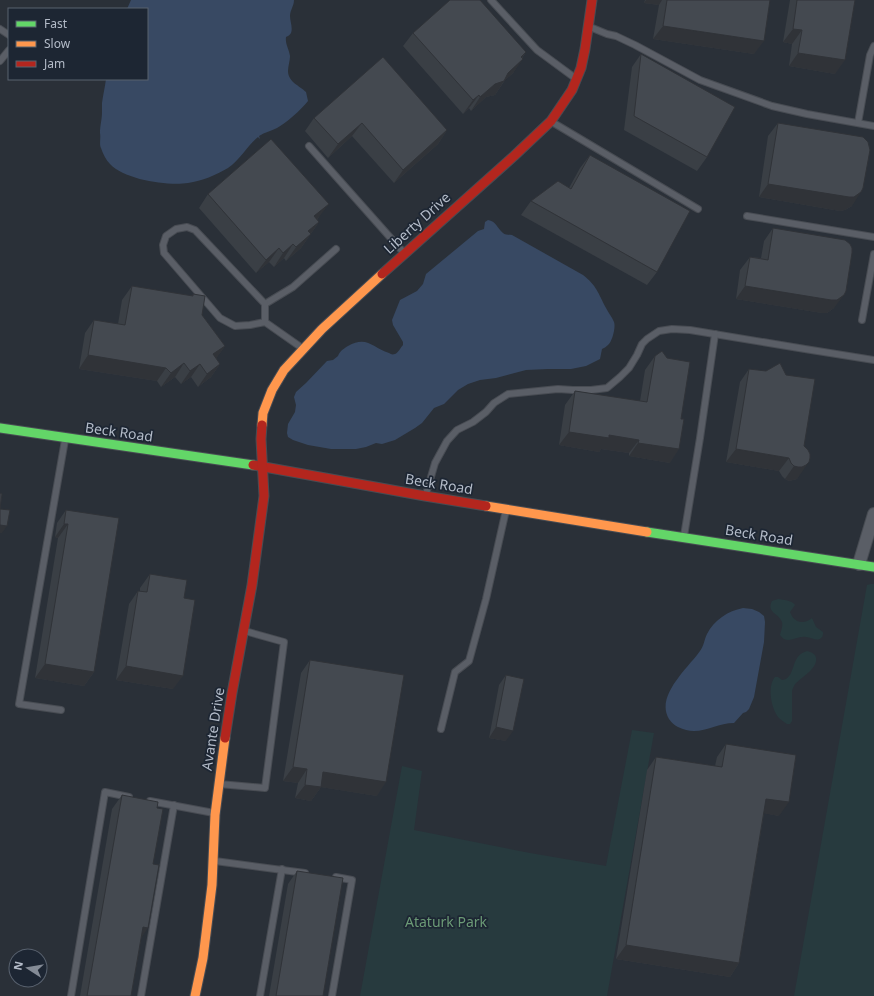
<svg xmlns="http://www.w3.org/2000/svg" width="874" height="996" viewBox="0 0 874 996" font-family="'Noto Sans',sans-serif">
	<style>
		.green { fill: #273a3e }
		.water { fill: #384963 }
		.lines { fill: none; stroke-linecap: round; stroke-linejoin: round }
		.lane-casing { stroke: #484c53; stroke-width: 8 }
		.street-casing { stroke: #484c53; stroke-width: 14 }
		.fast-casing { stroke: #484c53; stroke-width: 11 }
		.slow-casing { stroke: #484c53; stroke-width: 11 }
		.jam-casing { stroke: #484c53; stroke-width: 11 }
		.lane { stroke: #5a5e66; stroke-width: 6 }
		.street { stroke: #5a5e66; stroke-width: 12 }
		.fast { stroke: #63d668; stroke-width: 9 }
		.slow { stroke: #ff974d; stroke-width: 9 }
		.jam { stroke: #b3261e; stroke-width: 9 }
		.wall { fill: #3a3f45 }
		.shaded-wall { fill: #303338 }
		.building { fill: #444950; stroke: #303338 }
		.labels { text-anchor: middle; stroke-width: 3.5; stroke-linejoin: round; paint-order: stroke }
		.street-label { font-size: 14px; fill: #b4bcc9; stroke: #1d2633 }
		.park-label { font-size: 14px; fill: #6b9a76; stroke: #1d2633 }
	</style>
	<rect width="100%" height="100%" fill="#2a3038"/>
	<!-- green -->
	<g class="green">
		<polygon points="871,584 874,584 874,996 794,996 867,585"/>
		<path d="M778 599C784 600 791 600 795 605L790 612C794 623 804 625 812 618L816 627 823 632C823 634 823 637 821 638 817 642 811 637 806 637 797 635 787 646 780 635 781 631 783 626 782 622 779 613 766 613 772 601Z"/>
		<path d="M807 651C821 654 817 665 809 672 805 676 800 679 796 683 794 685 793 688 792 691V721L790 724H787C784 722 781 720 779 718 771 709 767 686 775 677H778L782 680C797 678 789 656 807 651Z"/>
		<polygon points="632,730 654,733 607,996 360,996 402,766 422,771 414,830 530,853 606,866"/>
	</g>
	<!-- water -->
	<g class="water">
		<path d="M131 0H294C294 6 290 10 290 16 290 21 293 28 291 33 290 35 288 36 286 37 285 44 289 49 290 56 290 61 288 66 288 71 288 82 300 86 306 92L308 101C301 110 286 123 277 128 271 131 265 132 259 136L260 139 258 137C247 146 240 160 228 168 216 175 202 181 188 183 168 186 125 180 110 164 106 160 103 154 101 148 99 144 101 138 100 133 100 125 102 120 102 112 102 109 102 106 102 103 103 95 105 87 106 79H147V9H127Z"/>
		<path d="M488 220C496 221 497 228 503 233 505 235 509 235 512 235L583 275C597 286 598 293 606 308 608 312 612 317 614 322 616 327 612 342 608 345 606 347 604 348 602 349L600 359 586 366 571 369H548L526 370 496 378 480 380 468 384 458 390 444 404 434 408 422 423 415 428 395 440 382 444 376 443 366 447 356 449H331L308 445 293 440 288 437 287 433 288 424 295 412 296 405 294 397 296 392 306 383 327 361 333 360 338 356C340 351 343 349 348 346 367 335 373 348 389 353 391 354 392 355 395 354 398 353 401 347 403 345V342L393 325 392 320 400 300 417 291 423 284 426 274 478 231 484 229 485 222Z"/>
		<path d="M743 608 752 609 759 612 764 616 765 622 764 642 754 697 749 709 746 712 743 713 734 723C714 723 699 738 678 727 674 725 672 723 669 719 655 696 688 668 700 651 704 646 704 640 707 634 714 620 728 611 743 608Z"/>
	</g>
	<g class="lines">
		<defs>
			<g id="lane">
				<polyline points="491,0 537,50 575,78"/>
				<polyline points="590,27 607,34 616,36 635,45 700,80 772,106 807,114 874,126"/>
				<polyline points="0,29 9,35"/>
				<polyline points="0,61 9,50"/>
				<polyline points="552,122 698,209"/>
				<polyline points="858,123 870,55 874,46"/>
				<polyline points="309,146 404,253"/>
				<polyline points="747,216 874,237"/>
				<polyline points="265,304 293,287 336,249"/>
				<polyline points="862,320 874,254"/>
				<polyline points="265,322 265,304 195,230 187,227 176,229 166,236 163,245 164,253 220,318 235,326 250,325 265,322 302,348"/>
				<polyline points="426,494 435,463 447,441 457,430 473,422 486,412 494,403 508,394 558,389 573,390 591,390 607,388 620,377 629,368 637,355 642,344 647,339 659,331 672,329 690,330 805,349 874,360"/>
				<polyline points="684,536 700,438 715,334"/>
				<polyline points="61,710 19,704 65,440"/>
				<polyline points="441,729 455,672 469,661 486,599 506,510"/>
				<polyline points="219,784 265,788 271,742 284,642 245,631"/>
				<polyline points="150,801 214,813"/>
				<polyline points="215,861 305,873"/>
				<polyline points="71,996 105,792 129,797"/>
				<polyline points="141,996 174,805"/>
				<polyline points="260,996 282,869"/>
				<polyline points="332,996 352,880 336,877"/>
			</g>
			<polyline id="street" points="859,564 874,514"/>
			<g id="fast">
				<polyline points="0,428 253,465"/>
				<polyline points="647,532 874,567"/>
			</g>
			<g id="slow">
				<polyline points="262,425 263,413 272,390 284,370 322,329 382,274"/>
				<polyline points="486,506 647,532"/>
				<polyline points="195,996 203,958 212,885 215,815 225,738"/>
			</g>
			<g id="jam">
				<polyline points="382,274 514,156 551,121 572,90 581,68 585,49 592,0"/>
				<polyline points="253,465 425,496 486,506"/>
				<polyline points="225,738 232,693 252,585 264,496 261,439 262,425"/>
			</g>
		</defs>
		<!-- lane casing -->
		<use href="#lane" class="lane-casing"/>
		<!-- street casing -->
		<use href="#street" class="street-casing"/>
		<!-- fast casing -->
		<use href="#fast" class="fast-casing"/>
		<!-- slow casing -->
		<use href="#slow" class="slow-casing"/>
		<!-- jam casing -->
		<use href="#jam" class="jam-casing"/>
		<!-- lane -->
		<use href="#lane" class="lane"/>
		<!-- street -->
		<use href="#street" class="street"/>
		<!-- fast -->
		<use href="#fast" class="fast"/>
		<!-- slow -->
		<use href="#slow" class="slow"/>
		<!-- jam -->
		<use href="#jam" class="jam"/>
	</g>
	<!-- wall -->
	<g class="wall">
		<polygon points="645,0 770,0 754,54 653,39 659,5 644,3"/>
		<polygon points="790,0 855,0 835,74 789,66 792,44 783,42"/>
		<polygon points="413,33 526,52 513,73 505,80 495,95 486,97 471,111 469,108 463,114 403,46"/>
		<polygon points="641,54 707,157 697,171 624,130 632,67"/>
		<polygon points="314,118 447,130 438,144 394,183 352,136 328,158 305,131"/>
		<polygon points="778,123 852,206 845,210 840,211 759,197 768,136"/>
		<polygon points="590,155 657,272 647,285 521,215 531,201 569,188 580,168"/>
		<polygon points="208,194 319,217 317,219 319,222 301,248 286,261 284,258 274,267 269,262 256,273 199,208"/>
		<polygon points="773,228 834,308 827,313 822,313 736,299 740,270 750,257 761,258 764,241"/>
		<polygon points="132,286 192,296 193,294 202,315 225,346 216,358 220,364 211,377 198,387 191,377 181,384 175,377 161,387 157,381 79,369 85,333 94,320 118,324 122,300"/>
		<polygon points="655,356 670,463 629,456 629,453 601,449 599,452 559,445 565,405 575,391 640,401 645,370"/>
		<polygon points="749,369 799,475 797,479 789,481 785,479 782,476 779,471 726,462 740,382"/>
		<polygon points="66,510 94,672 84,686 35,678 58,538 55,537 57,523"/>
		<polygon points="150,574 184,598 173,689 116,680 129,604 138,591 140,591 140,588"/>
		<polygon points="310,660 377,796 321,787 311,801 295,798 298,783 283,781 301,673"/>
		<polygon points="506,675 506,741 489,738 499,685"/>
		<polygon points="726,744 779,816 764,813 739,963 730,977 616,959 647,770 656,757 715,766 717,757"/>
		<polygon points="122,795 157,808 141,939 131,996 80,996 112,809"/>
		<polygon points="297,871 323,996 269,996 288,884"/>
	</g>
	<!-- shaded-wall -->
	<g class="shaded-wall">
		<polygon points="646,0 662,0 659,5 644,3"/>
		<polygon points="663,26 764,41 754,54 653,39"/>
		<polygon points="793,29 802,30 792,44 783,42"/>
		<polygon points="526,52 519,62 523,59 513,73 504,81 495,95 486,97 471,111 480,97 508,73 521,57"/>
		<polygon points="798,53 845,60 835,74 789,66"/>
		<polygon points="479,95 469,108 463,114 473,100"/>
		<polygon points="362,123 352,136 328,158 338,144"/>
		<polygon points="447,130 438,144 394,183 403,170"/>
		<polygon points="768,184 861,192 852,206 845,210 840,211 759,197"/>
		<polygon points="329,204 319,217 305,230 314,216"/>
		<polygon points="319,222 301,248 286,261 308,231"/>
		<polygon points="293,244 284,258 274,267 283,253"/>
		<polygon points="279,248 269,262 256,273 266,260"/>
		<polygon points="745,286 844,295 834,308 827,313 822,313 736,299"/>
		<polygon points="225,346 216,359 213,354"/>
		<polygon points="88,355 166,368 157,381 79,369"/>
		<polygon points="184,363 175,377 161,387 171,373"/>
		<polygon points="200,364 191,377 181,384 190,371"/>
		<polygon points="220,364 211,377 198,387 207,374"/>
		<polygon points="569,432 609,435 639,440 629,453 601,449 599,452 559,445"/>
		<polygon points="638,443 679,449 670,463 629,456"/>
		<polygon points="736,449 789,458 779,471 726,462"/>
		<polygon points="809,462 797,479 789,481 785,479 794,466"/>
		<polygon points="64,524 68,524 58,538 55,537"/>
		<polygon points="0,525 7,526 2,533 0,533"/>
		<polygon points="45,664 94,672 84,686 35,678"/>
		<polygon points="126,666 183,676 173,689 116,680"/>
		<polygon points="496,727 513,731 506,741 489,738"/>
		<polygon points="293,767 307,769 298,783 283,781"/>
		<polygon points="323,772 386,782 377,796 314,786"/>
		<polygon points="305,785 321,787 311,801 295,798"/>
		<polygon points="766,799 789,802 779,816 757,812"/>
		<polygon points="143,927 148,928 139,941"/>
		<polygon points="626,945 739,963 730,977 616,959"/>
	</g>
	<!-- building -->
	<g class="building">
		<polygon points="450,0 480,0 526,52 521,57 523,59 508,73 504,81 495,84 480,97 479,95 473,100 413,33"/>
		<polygon points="667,0 770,0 764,41 663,26"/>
		<polygon points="797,0 855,0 845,60 798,53 802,30 793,29"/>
		<polygon points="641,54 735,107 707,157 634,116"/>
		<polygon points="383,57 447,130 403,170 362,123 338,144 314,118"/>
		<polygon points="778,123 863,137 868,142 870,150 863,188 861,192 854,197 849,197 768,184"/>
		<polygon points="271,139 329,204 314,216 319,222 308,231 311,234 296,247 293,244 283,253 279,248 266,260 208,194"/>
		<polygon points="590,155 690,211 657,272 531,201 558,181 571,189"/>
		<polygon points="773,228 845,240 850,244 852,248 852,253 846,291 844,295 837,300 831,300 745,286 750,257 768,260"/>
		<polygon points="132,286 193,296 193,294 205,296 202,315 225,346 213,354 220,364 207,374 200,364 190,371 184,363 171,373 166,368 88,355 94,320 125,325"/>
		<polygon points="662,351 667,358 690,362 681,419 684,419 679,449 638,443 639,440 609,435 609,438 569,432 575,391 647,402 655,356"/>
		<polygon points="780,363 786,375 815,379 804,446 808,450 810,454 810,458 809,462 806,465 802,467 798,467 794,466 791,463 789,458 736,449 749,369 766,371"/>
		<polygon points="0,493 2,494 0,509 10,510 7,526 0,525"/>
		<polygon points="66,510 119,518 94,672 45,664 68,524 64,524"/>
		<polygon points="150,574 187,580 184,598 195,600 183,676 126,666 138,591 147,592"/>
		<polygon points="310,660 404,675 386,782 323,772 321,787 305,785 307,769 293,767"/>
		<polygon points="506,675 524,679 513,731 496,727"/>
		<polygon points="726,744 796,755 789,802 766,799 739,963 626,945 656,757 722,767"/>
		<polygon points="122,795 158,802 157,808 163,809 153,864 159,865 148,928 143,927 131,996 87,996"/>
		<polygon points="297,871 343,878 323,996 276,996"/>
	</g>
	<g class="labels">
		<!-- street labels -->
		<g class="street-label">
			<text transform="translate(417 223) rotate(-42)" y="5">Liberty Drive</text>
			<text transform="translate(119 432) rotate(8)" y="5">Beck Road</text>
			<text transform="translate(439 484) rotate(9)" y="5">Beck Road</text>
			<text transform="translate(759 535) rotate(9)" y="5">Beck Road</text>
			<text transform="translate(213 729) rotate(-81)" y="5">Avante Drive</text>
		</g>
		<!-- park labels -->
		<g class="park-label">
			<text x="446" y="927">Ataturk Park</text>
		</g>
	</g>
	<!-- legend -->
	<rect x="8" y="8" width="140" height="72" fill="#1d2633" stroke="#59626f"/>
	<rect x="16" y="21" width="20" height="6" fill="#63d668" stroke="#59626f"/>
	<text x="44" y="28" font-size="12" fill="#b4bcc9">Fast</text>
	<rect x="16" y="41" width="20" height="6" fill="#ff974d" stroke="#59626f"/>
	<text x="44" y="48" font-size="12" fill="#b4bcc9">Slow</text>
	<rect x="16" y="61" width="20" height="6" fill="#b3261e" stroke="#59626f"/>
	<text x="44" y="68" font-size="12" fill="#b4bcc9">Jam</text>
	<!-- north arrow -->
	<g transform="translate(28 968) rotate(282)"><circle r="19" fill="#1d2633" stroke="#59626f"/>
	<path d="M0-3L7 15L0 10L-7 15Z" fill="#848b96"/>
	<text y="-6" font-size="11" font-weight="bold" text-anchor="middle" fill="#b4bcc9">N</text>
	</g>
</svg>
